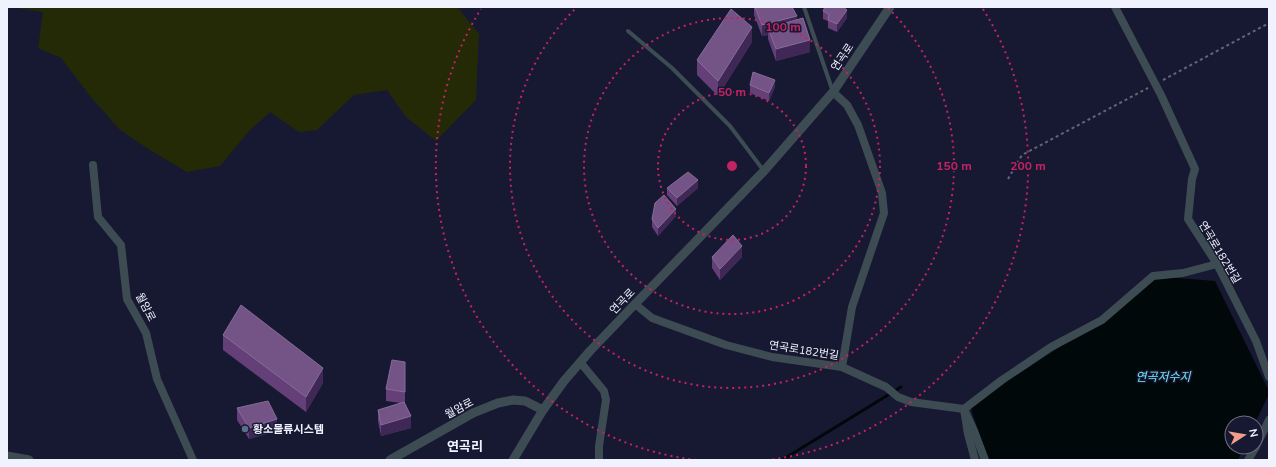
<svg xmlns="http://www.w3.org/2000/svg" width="1276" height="467" viewBox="0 0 1276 467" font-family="'Nunito Sans','Noto Sans KR',sans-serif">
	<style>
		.green { fill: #232a05 }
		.water { fill: #00080a }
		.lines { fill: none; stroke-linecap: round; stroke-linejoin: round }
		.stream { stroke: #00080a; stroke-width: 3 }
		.path { stroke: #636579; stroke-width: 2; stroke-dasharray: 3 3; stroke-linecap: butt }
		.service { stroke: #3d4c52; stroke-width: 4 }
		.minor { stroke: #3d4c52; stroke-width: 8 }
		.tertiary { stroke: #3d4c52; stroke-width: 9 }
		.wall { fill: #643f78 }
		.shaded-wall { fill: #3f2856 }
		.building { fill: #745386; stroke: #876c99 }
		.ring { fill: none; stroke: #c42363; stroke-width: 2; stroke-dasharray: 2 4 }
		.service-dot { fill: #5c6f8a; stroke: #171932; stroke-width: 1.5 }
		.labels { text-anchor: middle; stroke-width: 3; stroke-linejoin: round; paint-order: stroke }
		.street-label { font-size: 11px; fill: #f0f2fd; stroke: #171932 }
		.poi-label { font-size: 11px; font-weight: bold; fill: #f0f2fd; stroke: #171932; text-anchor: start }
		.water-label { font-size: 12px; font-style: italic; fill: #71e8f9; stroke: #171932 }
		.quarter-label { font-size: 13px; font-weight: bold; fill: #f0f2fd; stroke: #171932 }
		.centre { fill: #c42363; stroke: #171932; stroke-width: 2 }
		.ring-label { font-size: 12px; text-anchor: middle; font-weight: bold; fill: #c42363; stroke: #171932; stroke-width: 3; stroke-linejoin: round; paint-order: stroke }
	</style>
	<rect width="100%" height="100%" fill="#171932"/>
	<!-- green -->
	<polygon class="green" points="10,7 457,7 479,34 476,100 436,141 406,117 387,90 354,95 317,130 299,132 270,112 250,130 220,166 187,172 153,152 120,130 90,96 61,58 38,48 43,12"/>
	<!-- water -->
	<polygon class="water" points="1153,276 1215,281 1269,391 1269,394 1255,423 1232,423 1232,447 1244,447 1238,460 989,460 972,413 971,404 1102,320"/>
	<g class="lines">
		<!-- stream -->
		<polyline class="stream" points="782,460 901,387"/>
		<!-- path -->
		<g class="path">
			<polyline points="1163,80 1269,23"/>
			<polyline points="1008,179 1022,155 1148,88"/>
		</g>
		<!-- service -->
		<g class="service">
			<polyline points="804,7 833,92"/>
			<polyline points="628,31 672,68 730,126 764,171"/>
		</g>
		<!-- minor -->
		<g class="minor">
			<polyline points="1115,7 1161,95 1195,169 1192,179 1188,219 1217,264 1256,341 1269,377"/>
			<polyline points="833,92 847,105 858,125 882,193 884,213 852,307 842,367"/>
			<polyline points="93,165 98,217 121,245 127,299 146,333 157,379 193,460"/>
			<polyline points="635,304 652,318 726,345 772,357 842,367 886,387 898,397 911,402 964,409 974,431 985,460"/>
			<polyline points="580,362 604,391 606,400 599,446 599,460"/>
			<polyline points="1256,446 1269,420"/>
			<polyline points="975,460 968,434 964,409 1002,380 1051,347 1102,320 1153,276 1183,273 1217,264"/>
			<polyline points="1248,460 1256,447"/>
		</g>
		<!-- tertiary -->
		<g class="tertiary">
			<polyline points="7,456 29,460"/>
			<polyline points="390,460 473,413 498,403 513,400 525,401 543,410"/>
			<polyline points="513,460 543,410 564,381 590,351 635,304 764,171 833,92 890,7"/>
		</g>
	</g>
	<!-- wall -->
	<g class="wall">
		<polygon points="754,7 792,7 797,20 810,52 776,61 768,39 768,35 762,36 754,15"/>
		<polygon points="823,11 847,18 837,32 828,28 828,21 823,19"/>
		<polygon points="752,42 718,96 697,75 697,60"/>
		<polygon points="750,85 775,87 769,101 750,93"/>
		<polygon points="667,188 698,188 677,206 667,195"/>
		<polygon points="676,216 658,236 652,227 652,219"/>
		<polygon points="712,257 742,257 720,280 712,268"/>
		<polygon points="223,335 323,383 306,412 223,350"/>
		<polygon points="405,362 405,403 411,428 381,436 378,421 378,410 401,403 386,401 386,389"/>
		<polygon points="237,408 277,431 249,439 237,420"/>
	</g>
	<!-- shaded-wall -->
	<g class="shaded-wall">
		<polygon points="847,10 847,18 837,32 837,24"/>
		<polygon points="797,16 797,27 768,28 768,35 762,36 762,25"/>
		<polygon points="752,27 752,42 718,96 718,81"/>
		<polygon points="810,40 810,52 776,61 776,49"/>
		<polygon points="775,80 775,87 769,101 769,93"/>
		<polygon points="698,180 698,188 677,206 677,198"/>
		<polygon points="676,209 676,216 658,236 658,228"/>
		<polygon points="742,246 742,257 720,280 720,269"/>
		<polygon points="323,368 323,383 306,412 306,397"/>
		<polygon points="411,416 411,428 381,436 381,425"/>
		<polygon points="277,419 277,431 249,439 249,428"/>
	</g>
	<!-- building -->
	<g class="building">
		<polygon points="755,7 792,7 797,16 762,25"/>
		<polygon points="825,7 843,7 847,10 837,24 828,20 829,14 823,11"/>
		<polygon points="731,9 752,27 718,81 697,60"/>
		<polygon points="803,18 810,40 776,49 768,28"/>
		<polygon points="753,72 775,80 769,93 750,85"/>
		<polygon points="688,172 698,180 677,198 667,188"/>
		<polygon points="664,195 676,209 658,228 652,219 655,203"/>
		<polygon points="733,235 742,246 720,269 712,257"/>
		<polygon points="241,305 323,368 306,397 223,335"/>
		<polygon points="392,360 405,362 405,392 386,389"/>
		<polygon points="268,401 277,419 249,428 237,408"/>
		<polygon points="404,402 411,416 381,425 378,410"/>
	</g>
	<!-- distance rings -->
	<g class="ring">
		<circle cx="732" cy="166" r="74"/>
		<circle cx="732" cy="166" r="148"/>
		<path d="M888 8A222 222 0 1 1 576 8"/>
		<path d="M696 460A296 296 0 0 1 481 9M983 9A296 296 0 0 1 768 460"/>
	</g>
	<!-- markers -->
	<circle class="service-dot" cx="245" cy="429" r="4"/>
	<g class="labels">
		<!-- street labels -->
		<g class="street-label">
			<text transform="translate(842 57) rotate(-56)" y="4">연곡로</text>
			<text transform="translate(1220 252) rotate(59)" y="4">연곡로182번길</text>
			<text transform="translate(622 301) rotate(-46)" y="4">연곡로</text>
			<text transform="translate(146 307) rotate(63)" y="4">월암로</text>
			<text transform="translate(804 350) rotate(9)" y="4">연곡로182번길</text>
			<text transform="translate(459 408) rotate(-28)" y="4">월암로</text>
		</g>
		<!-- poi labels -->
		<g class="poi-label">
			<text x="253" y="433">황소물류시스템</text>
		</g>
		<!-- water labels -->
		<g class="water-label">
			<text x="1163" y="381">연곡저수지</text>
		</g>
		<!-- quarter labels -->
		<g class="quarter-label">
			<text x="465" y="451">연곡리</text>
		</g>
	</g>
	<circle cx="732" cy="166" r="6" class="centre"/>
	<g class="ring-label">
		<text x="783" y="31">100 m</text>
		<text x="732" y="96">50 m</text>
		<text x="954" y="170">150 m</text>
		<text x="1028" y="170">200 m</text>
	</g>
	<!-- border -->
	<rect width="1276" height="467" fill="none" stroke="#f0f2fd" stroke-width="16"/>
	<!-- north arrow -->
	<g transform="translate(1244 435) rotate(78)"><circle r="19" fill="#171932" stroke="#6e7083"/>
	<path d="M0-3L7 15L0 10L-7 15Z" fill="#f49e8a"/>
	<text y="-6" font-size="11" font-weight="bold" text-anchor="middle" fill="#f0f2fd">N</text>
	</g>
</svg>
